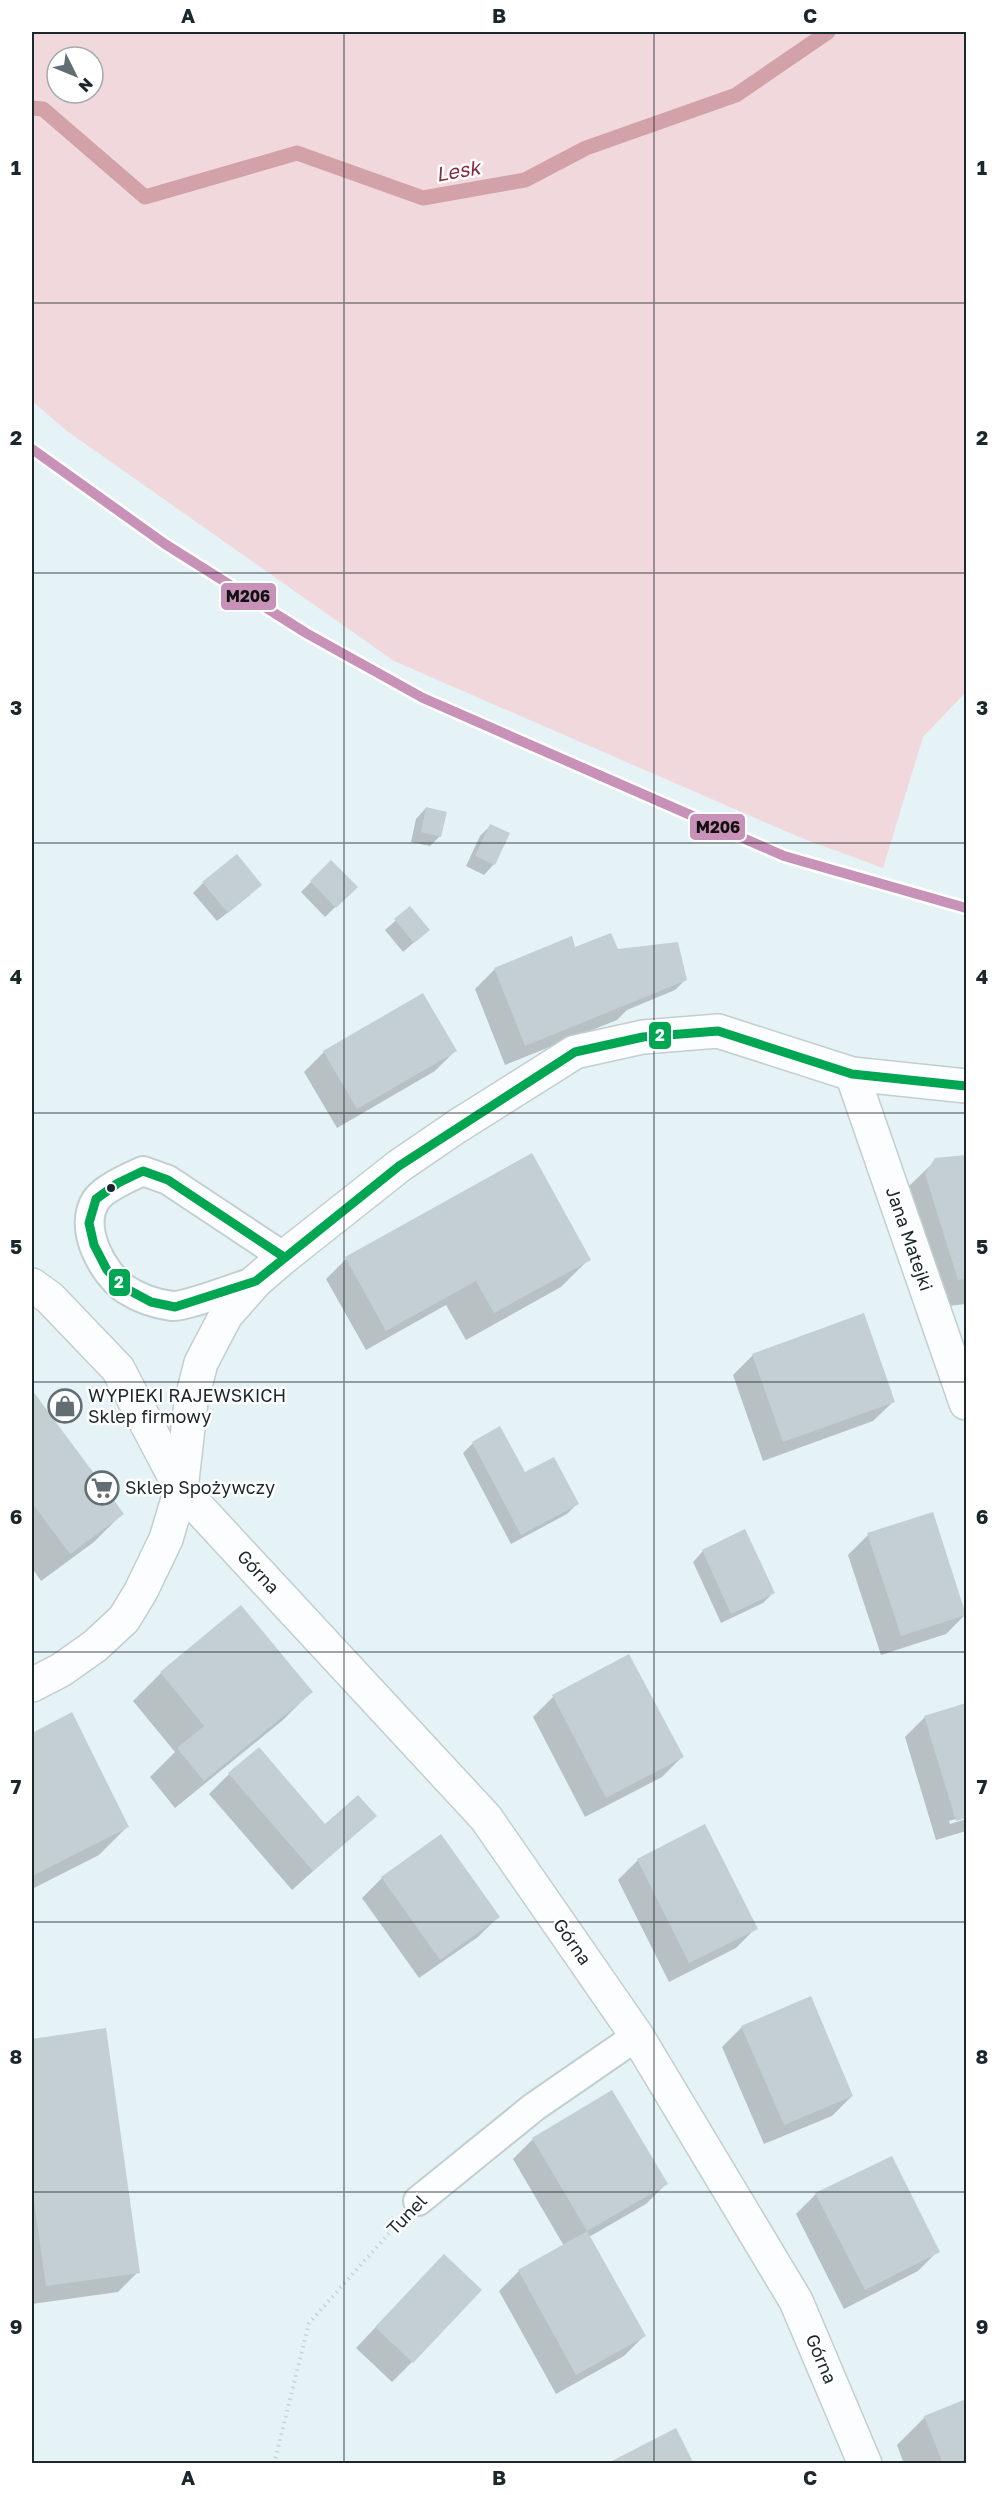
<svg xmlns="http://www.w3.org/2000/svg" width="998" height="2495" viewBox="0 0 998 2495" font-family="'Golos Text',sans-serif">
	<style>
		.green { fill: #f1d8dc; fill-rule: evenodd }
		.shadow { fill: #0003 }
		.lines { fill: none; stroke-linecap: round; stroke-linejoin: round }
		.stream { stroke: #d3a1a8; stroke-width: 15 }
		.building { fill: #c3cfd2 }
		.lane-casing { stroke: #c2ced1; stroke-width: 32 }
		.street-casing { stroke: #c2ced1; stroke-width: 36 }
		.secondary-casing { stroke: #c2ced1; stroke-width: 36 }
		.path { stroke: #cfd3d4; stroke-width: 4; stroke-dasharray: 1.5 4.5; stroke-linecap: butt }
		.lane { stroke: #fbfdfe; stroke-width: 28 }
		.street { stroke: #fbfdfe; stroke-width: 33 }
		.secondary { stroke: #fbfdfe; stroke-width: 33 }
		.bus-1-casing { stroke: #fff; stroke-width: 14 }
		.bus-1 { stroke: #00a651; stroke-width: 9 }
		.rail-1-casing { stroke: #fff; stroke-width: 15 }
		.rail-1 { stroke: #c891b7; stroke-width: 10 }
		.grid { fill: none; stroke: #1b272b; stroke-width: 1.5; stroke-opacity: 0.55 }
		.bus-dot { fill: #1b272b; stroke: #fff; stroke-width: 2 }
		.labels { text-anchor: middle; stroke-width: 5; stroke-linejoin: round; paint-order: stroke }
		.street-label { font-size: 18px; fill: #1b272b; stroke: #fff }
		.poi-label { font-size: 18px; fill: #1b272b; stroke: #fff; text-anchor: start }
		.water-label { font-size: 20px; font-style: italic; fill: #86293b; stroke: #fff }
		.line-badge { stroke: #fff; stroke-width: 2 }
		.badge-label { font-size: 16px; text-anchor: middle; font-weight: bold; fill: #fff }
		.pale-badge-label { font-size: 16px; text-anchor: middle; font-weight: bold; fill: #111 }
		.neatline { fill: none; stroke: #1b272b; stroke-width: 2 }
		.grid-label { font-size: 20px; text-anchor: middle; font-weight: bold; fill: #1b272b }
	</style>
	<rect width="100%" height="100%" fill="#e5f2f6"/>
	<!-- green -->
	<path class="green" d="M32 32H966V692L923 737 883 868 799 837 394 661 67 431 32 401ZM57 57H93V93H57Z"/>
	<!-- shadow -->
	<g class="shadow">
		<polygon points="426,808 440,836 430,846 411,842 416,819"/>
		<polygon points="490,826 494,864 484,875 466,866 480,836"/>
		<polygon points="331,862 356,887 325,917 301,892"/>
		<polygon points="203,883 250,895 217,921 193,893"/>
		<polygon points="410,908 428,930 403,952 385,930"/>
		<polygon points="574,949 617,951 686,979 675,990 627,1010 617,1020 505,1065 475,989 495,969"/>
		<polygon points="455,1051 435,1071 337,1128 304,1072 324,1052"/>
		<polygon points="966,1156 966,1304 930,1308 907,1188 936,1160"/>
		<polygon points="346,1259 589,1259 561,1287 466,1340 446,1305 366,1350 326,1279"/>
		<polygon points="753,1355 894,1401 873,1421 763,1461 733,1375"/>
		<polygon points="32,1392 122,1514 94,1542 41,1581 32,1568"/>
		<polygon points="473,1443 577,1504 567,1514 511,1544 463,1453"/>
		<polygon points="868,1535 966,1614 946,1634 881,1655 848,1555"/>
		<polygon points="703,1551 773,1593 763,1603 721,1623 693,1562"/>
		<polygon points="628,1656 682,1757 662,1777 585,1817 533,1717 553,1697"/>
		<polygon points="161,1673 311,1692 283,1720 175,1808 150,1777 175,1752 133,1701"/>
		<polygon points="966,1705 966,1816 949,1821 950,1824 966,1819 966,1831 936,1840 905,1737 925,1717"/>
		<polygon points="71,1714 127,1827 99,1855 32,1889 32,1734"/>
		<polygon points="229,1774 325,1826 375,1816 292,1890 209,1794"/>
		<polygon points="440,1836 498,1917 478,1937 419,1978 362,1898 382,1878"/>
		<polygon points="638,1860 756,1928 736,1948 669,1982 618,1880"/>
		<polygon points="742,2027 852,2096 832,2116 764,2144 722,2047"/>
		<polygon points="105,2030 138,2272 118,2292 32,2304 32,2040"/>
		<polygon points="533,2139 666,2184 646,2204 589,2237 644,2336 624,2356 556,2394 499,2291 519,2271 564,2246 513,2159"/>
		<polygon points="816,2194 938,2251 918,2271 844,2309 796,2214"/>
		<polygon points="424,2276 412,2362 392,2382 356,2348"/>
		<polygon points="966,2400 966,2464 904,2464 897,2445 925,2417"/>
	</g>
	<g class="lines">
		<!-- stream -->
		<polyline class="stream" points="32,108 43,109 145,197 297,153 423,198 525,180 586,148 736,95 828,32"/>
	</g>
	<!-- building -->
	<g class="building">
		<polygon points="426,807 447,812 441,837 421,832"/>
		<polygon points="490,824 510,833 495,865 475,856"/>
		<polygon points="237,854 262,885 228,913 202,882"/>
		<polygon points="331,860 358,887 336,908 310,881"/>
		<polygon points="410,906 430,930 414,943 394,919"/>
		<polygon points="611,933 618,949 678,942 687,980 525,1046 494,968 572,936 575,947"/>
		<polygon points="423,993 457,1051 357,1109 323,1051"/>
		<polygon points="532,1153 591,1260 494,1313 476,1281 386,1331 345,1257"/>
		<polygon points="966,1155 966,1279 958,1280 925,1174 935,1158"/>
		<polygon points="864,1313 895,1402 783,1442 752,1354"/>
		<polygon points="32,1390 124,1514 70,1554 32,1503"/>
		<polygon points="500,1426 525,1472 554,1457 579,1504 521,1535 472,1442"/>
		<polygon points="933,1512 966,1615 901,1636 867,1533"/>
		<polygon points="745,1529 775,1593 731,1614 702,1550"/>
		<polygon points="241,1605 313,1692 204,1781 177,1748 204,1726 160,1672"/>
		<polygon points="629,1654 684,1757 606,1798 552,1695"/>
		<polygon points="966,1703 966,1818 956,1821 924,1716"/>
		<polygon points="72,1712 129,1827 32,1876 32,1733"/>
		<polygon points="259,1747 325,1824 358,1795 377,1816 313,1871 228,1773"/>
		<polygon points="705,1824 758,1929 689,1963 637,1859"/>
		<polygon points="441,1834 500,1917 440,1960 381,1877"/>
		<polygon points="811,1996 853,2096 784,2125 741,2026"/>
		<polygon points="106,2028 140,2273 46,2286 32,2188 32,2039"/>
		<polygon points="612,2090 668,2184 587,2231 532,2138"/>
		<polygon points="892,2156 940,2252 865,2290 815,2193"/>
		<polygon points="587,2231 646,2336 576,2375 518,2270"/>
		<polygon points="444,2254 482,2290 413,2363 375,2327"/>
		<polygon points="966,2399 966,2464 943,2464 924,2416"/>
		<polygon points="676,2428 694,2464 606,2464"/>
	</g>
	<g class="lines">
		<defs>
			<g id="lane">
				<path d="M256 1281C240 1286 185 1307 172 1306 156 1304 139 1298 125 1289 102 1272 78 1228 96 1200 104 1188 130 1177 143 1171L168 1180 284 1257"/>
				<polyline points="418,2201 534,2107 637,2036"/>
			</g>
			<g id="street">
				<polyline points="852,1074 966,1403"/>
				<polyline points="32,1285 50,1298 118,1369 181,1489 486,1818 637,2036 796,2301 865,2464"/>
			</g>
			<polyline id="secondary" points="32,1685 61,1670 95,1646 124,1619 141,1591 166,1539 181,1489 191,1402 201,1363 226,1315 256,1281 284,1257 399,1166 456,1127 575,1052 643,1037 718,1031 852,1074 966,1086"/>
		</defs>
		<!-- lane casing -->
		<use href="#lane" class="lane-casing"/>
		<!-- street casing -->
		<use href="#street" class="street-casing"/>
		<!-- secondary casing -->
		<use href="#secondary" class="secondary-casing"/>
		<!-- path -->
		<polyline class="path" points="274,2464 309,2323 392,2230"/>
		<!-- lane -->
		<use href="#lane" class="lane"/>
		<!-- street -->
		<use href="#street" class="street"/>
		<!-- secondary -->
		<use href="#secondary" class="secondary"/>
		<defs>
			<polyline id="bus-1" points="284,1257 168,1180 143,1171 118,1183 96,1199 89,1223 94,1245 107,1270 125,1288 151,1302 175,1307 256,1281 399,1166 575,1052 643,1037 718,1031 852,1074 966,1086"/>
		</defs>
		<!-- bus-1 casing -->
		<use href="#bus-1" class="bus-1-casing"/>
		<!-- bus-1 -->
		<use href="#bus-1" class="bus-1"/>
		<defs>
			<polyline id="rail-1" points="32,449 165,544 306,633 423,698 784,856 966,908"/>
		</defs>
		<!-- rail-1 casing -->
		<use href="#rail-1" class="rail-1-casing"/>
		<!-- rail-1 -->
		<use href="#rail-1" class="rail-1"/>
	</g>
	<!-- grid -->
	<path class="grid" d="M344 32V2464M654 32V2464M32 303H966M32 573H966M32 843H966M32 1113H966M32 1382H966M32 1652H966M32 1922H966M32 2192H966"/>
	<!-- icons -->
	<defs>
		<symbol id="shop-ring" viewBox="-11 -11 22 22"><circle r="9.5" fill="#fff" stroke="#626e72" stroke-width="1.5"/><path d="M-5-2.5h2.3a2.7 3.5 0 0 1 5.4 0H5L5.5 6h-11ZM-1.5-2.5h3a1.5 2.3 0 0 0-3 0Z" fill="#626e72"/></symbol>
		<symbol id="supermarket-ring" viewBox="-11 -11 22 22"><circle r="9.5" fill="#fff" stroke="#626e72" stroke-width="1.5"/><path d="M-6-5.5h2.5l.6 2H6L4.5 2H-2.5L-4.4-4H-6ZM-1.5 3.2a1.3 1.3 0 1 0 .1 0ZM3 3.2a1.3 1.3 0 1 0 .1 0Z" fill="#626e72"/></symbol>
	</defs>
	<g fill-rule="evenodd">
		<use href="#shop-ring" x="46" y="1387" width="38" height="38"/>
		<use href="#supermarket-ring" x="83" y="1469" width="38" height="38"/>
	</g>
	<!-- markers -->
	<circle class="bus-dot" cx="111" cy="1188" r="5"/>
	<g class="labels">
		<!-- street labels -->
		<g class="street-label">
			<text transform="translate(909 1239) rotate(71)" y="6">Jana Matejki</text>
			<text transform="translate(258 1572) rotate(47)" y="6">Górna</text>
			<text transform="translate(572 1942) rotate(55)" y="6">Górna</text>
			<text transform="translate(407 2215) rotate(-46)" y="6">Tunel</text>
			<text transform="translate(821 2359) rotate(67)" y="6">Górna</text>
		</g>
		<!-- poi labels -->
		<g class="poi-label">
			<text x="88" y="1402">WYPIEKI RAJEWSKICH<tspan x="88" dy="21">Sklep firmowy</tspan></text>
			<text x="125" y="1494">Sklep Spożywczy</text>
		</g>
		<!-- water labels -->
		<g class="water-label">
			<text transform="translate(458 171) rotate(-10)" y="7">Lesk</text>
		</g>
	</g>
	<g class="line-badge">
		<rect x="220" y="582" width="57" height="29" rx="6" fill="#c891b7"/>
		<rect x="689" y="813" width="57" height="28" rx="6" fill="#c891b7"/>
		<rect x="648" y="1021" width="24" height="29" rx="6" fill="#00a651"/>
		<rect x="108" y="1268" width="23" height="29" rx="6" fill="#00a651"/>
	</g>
	<g class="badge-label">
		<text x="660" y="1041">2</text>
		<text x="119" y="1288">2</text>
	</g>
	<g class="pale-badge-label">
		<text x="248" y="602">M206</text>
		<text x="718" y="833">M206</text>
	</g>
	<!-- border -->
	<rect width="998" height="2495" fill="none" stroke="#ffffff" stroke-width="66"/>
	<!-- north arrow -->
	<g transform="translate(75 75) rotate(133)"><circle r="28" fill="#ffffff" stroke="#a4a9aa" stroke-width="1.5"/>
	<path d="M0-4.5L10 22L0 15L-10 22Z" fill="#626e72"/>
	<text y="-9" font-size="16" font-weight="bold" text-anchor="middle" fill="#1b272b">N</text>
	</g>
	<rect x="33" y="33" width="932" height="2429" class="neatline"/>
	<g class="grid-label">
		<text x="188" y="23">A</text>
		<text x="499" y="23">B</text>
		<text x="810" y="23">C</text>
		<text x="16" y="175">1</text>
		<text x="982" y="175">1</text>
		<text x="16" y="445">2</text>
		<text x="982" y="445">2</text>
		<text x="16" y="715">3</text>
		<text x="982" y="715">3</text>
		<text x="16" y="984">4</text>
		<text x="982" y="984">4</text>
		<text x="16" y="1254">5</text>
		<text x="982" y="1254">5</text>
		<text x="16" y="1524">6</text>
		<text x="982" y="1524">6</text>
		<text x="16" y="1794">7</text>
		<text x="982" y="1794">7</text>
		<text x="16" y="2064">8</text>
		<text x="982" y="2064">8</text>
		<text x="16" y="2334">9</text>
		<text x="982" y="2334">9</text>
		<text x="188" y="2485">A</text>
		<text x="499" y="2485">B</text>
		<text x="810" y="2485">C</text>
	</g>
</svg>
